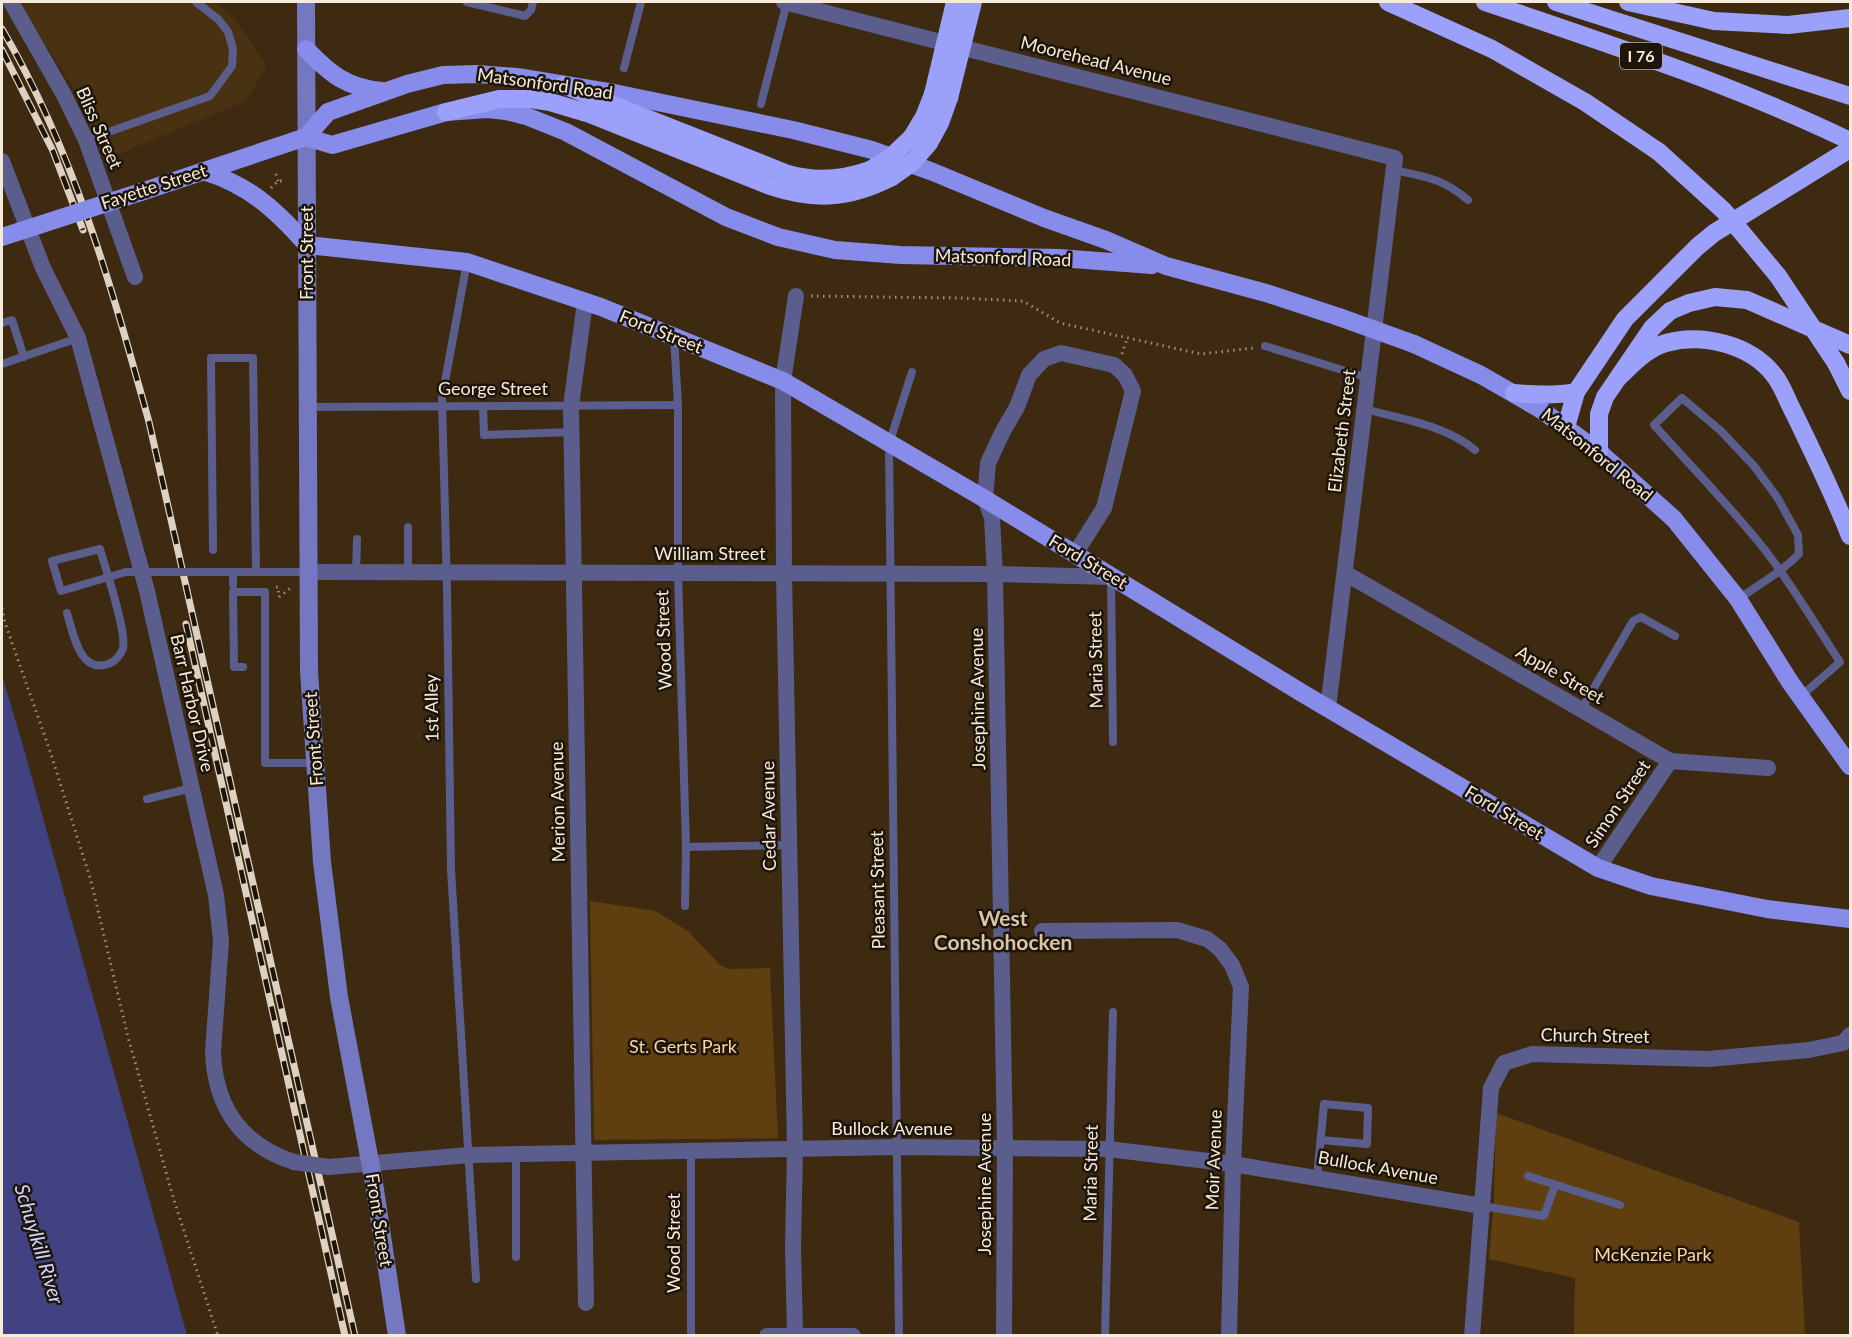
<svg xmlns="http://www.w3.org/2000/svg" width="1852" height="1337" viewBox="0 0 1852 1337" font-family="Lato,sans-serif">
	<style>
		.built { fill: #483211 }
		.green { fill: #5f3f0f }
		.water { fill: #414282 }
		.lines { fill: none; stroke-linecap: round; stroke-linejoin: round }
		.path { stroke: #9f907c; stroke-width: 3; stroke-dasharray: 1.5 4.5; stroke-linecap: butt }
		.lane { stroke: #5b5e8c; stroke-width: 8 }
		.street { stroke: #5b5e8c; stroke-width: 16 }
		.secondary { stroke: #7378c1; stroke-width: 18 }
		.primary { stroke: #878bea; stroke-width: 18 }
		.highway { stroke: #9ba0fb; stroke-width: 18 }
		.rail-casing { stroke: #ded1c0; stroke-width: 7 }
		.rail { stroke: #1d150a; stroke-width: 4.5; stroke-dasharray: 14; stroke-linecap: butt }
		.lane-bridge { stroke: #5b5e8c; stroke-width: 8 }
		.street-bridge { stroke: #5b5e8c; stroke-width: 16 }
		.primary-bridge { stroke: #878bea; stroke-width: 18 }
		.highway-bridge { stroke: #9ba0fb; stroke-width: 18 }
		.labels { text-anchor: middle; stroke-width: 5; stroke-linejoin: round; paint-order: stroke }
		.shield { fill: #1d150a; stroke: #b5aa9c; stroke-width: 1.5 }
		.shield-label { font-size: 16px; font-weight: bold; fill: #f6eadb }
		.street-label { font-size: 18px; fill: #f6eadb; stroke: #1d150a }
		.park-label { font-size: 18px; fill: #fdd5a1; stroke: #1d150a }
		.water-label { font-size: 20px; font-style: italic; fill: #d1d5fc; stroke: #1d150a }
		.quarter-label { font-size: 21px; font-weight: bold; fill: #dbc4a7; stroke: #1d150a }
	</style>
	<rect width="100%" height="100%" fill="#3d2a11"/>
	<!-- built -->
	<polygon class="built" points="18,2 215,2 236,20 267,66 246,101 104,160 75,90"/>
	<!-- green -->
	<g class="green">
		<polygon points="590,901 655,911 688,931 720,965 729,969 770,968 778,1138 594,1140"/>
		<polygon points="1496,1113 1799,1222 1805,1335 1574,1335 1575,1278 1489,1259 1494,1200"/>
	</g>
	<!-- water -->
	<polygon class="water" points="2,675 25,753 187,1335 2,1335"/>
	<g class="lines">
		<!-- path -->
		<g class="path">
			<polyline points="276,174 278,181"/>
			<polyline points="271,188 278,181 284,181"/>
			<polyline points="811,296 960,298 1023,301 1060,323 1201,354 1254,348"/>
			<polyline points="1122,354 1127,339"/>
			<polyline points="276,587 278,587 279,597"/>
			<polyline points="279,597 292,587"/>
			<polyline points="2,608 5,623 50,751 91,881 128,1037 173,1197 218,1336"/>
		</g>
		<!-- lane -->
		<g class="lane">
			<polyline points="467,2 525,16 531,10 533,2"/>
			<polyline points="624,68 641,2"/>
			<polyline points="761,104 787,2"/>
			<polyline points="86,140 210,96 232,66 233,49 228,32 218,19 196,2"/>
			<path d="M1394 170C1426 177 1442 178 1468 200"/>
			<polyline points="467,262 442,398 447,589 451,870 476,1279"/>
			<polyline points="2,323 12,320 24,357"/>
			<polyline points="674,337 678,405 678,573 686,847 685,906"/>
			<polyline points="1265,346 1368,378"/>
			<polyline points="2,364 78,338"/>
			<polyline points="483,406 484,435 572,432"/>
			<polyline points="308,407 678,405"/>
			<path d="M1365 409C1401 419 1446 425 1475 450"/>
			<polyline points="408,527 408,572"/>
			<polyline points="213,550 211,358 253,358 256,572"/>
			<polyline points="204,572 309,572"/>
			<polyline points="356,572 357,539"/>
			<polyline points="1111,578 1113,742"/>
			<polyline points="233,585 233,572"/>
			<path d="M1738 599C1759 585 1781 572 1799 554L1798 535 1777 497 1754 466 1721 431 1682 398 1654 425C1690 465 1727 503 1761 545 1790 581 1814 623 1840 662L1800 697"/>
			<path d="M67 613C73 632 79 674 108 664 115 662 121 655 123 648 127 632 105 567 100 549L52 561 61 591 126 572"/>
			<polyline points="243,667 234,667 233,592 265,592 265,763 315,763"/>
			<polyline points="1581,710 1633,621 1641,617 1675,636"/>
			<polyline points="147,799 192,788"/>
			<polyline points="686,847 789,845"/>
			<polyline points="691,1151 691,1336"/>
			<polyline points="1528,1176 1620,1205"/>
			<polyline points="1317,1177 1324,1104 1368,1108 1367,1144 1321,1140"/>
			<polyline points="1482,1206 1544,1216 1555,1185"/>
			<polyline points="516,1257 516,1154"/>
			<polyline points="899,1336 889,444 912,372"/>
			<polyline points="1105,1336 1113,1012"/>
		</g>
		<!-- street -->
		<g class="street">
			<polyline points="11,2 64,95 86,140 135,277"/>
			<polyline points="784,2 1395,158 1328,708"/>
			<path d="M2 161 43 268 78 338 147 591 216 895 221 941 213 1052C215 1107 241 1145 294 1162"/>
			<polyline points="585,302 571,406 586,1303"/>
			<polyline points="309,572 995,574 1111,577"/>
			<polyline points="1345,573 1670,761 1768,768"/>
			<polyline points="1598,868 1670,761"/>
			<polyline points="1042,931 1177,930 1207,939 1220,949 1232,965 1241,987 1233,1164 1229,1336"/>
			<polyline points="329,1167 469,1155 897,1147 1108,1149 1233,1164 1482,1206"/>
			<polyline points="767,1336 853,1336"/>
			<polyline points="795,1336 793,1247 795,1149 784,573 783,381 796,296"/>
			<polyline points="1004,1336 1005,1148 995,574 992,518 985,499 988,463 1003,431 1017,407 1029,375 1044,359 1061,353 1114,365 1125,375 1133,391 1104,508 1075,554"/>
			<polyline points="1472,1336 1491,1088 1504,1063 1532,1054 1708,1059 1809,1050 1843,1043 1850,1035"/>
		</g>
		<!-- secondary -->
		<polyline class="secondary" points="306,2 309,671 322,862 339,997 374,1183 397,1336"/>
		<!-- primary -->
		<g class="primary">
			<path d="M306 49C330 74 347 88 382 91"/>
			<polyline points="306,137 328,112 407,84 443,75 477,74 517,77 614,93 793,130 872,150 933,172 1044,218 1106,240 1166,266 1266,293 1339,317"/>
			<polyline points="306,137 332,145 446,112 487,109 506,111 526,116 566,132 726,217 778,237 835,250 901,255 1059,258 1152,265"/>
			<path d="M203 171C249 185 276 210 307 245L467 262 601 307 783 381 985 499 1302 693 1598 868 1651 886 1767 909 1850 919"/>
			<polyline points="141,192 306,137"/>
			<polyline points="1414,344 1481,375 1540,409 1599,452 1674,519 1738,599 1790,682 1850,766"/>
		</g>
		<!-- highway -->
		<g class="highway">
			<polyline points="1388,2 1492,49 1585,102 1659,152"/>
			<path d="M1485 2C1609 44 1732 84 1850 141"/>
			<polyline points="1556,2 1850,96"/>
			<polyline points="1628,2 1714,21 1788,25 1850,18"/>
			<path d="M563 85 788 174C816 182 842 180 870 170"/>
			<path d="M446 112 499 99H531L550 102 587 113 770 186C815 201 849 199 892 177"/>
			<polyline points="912,137 924,117 933,94"/>
			<polyline points="929,143 940,123 949,98"/>
			<polyline points="1836,363 1850,391"/>
			<path d="M1618 378C1632 365 1647 348 1666 343 1702 333 1750 344 1774 375 1783 386 1788 403 1795 415 1814 455 1834 495 1850 536"/>
			<path d="M1514 393C1535 395 1555 396 1576 392"/>
			<polyline points="1566,427 1576,392 1625,319 1697,247 1714,233 1850,149"/>
			<polyline points="1599,452 1599,414 1605,397 1652,328 1670,311 1689,303 1715,297 1747,300 1850,345"/>
		</g>
		<defs>
			<g id="rail">
				<path d="M2 29C74 152 111 285 149 422L355 1336"/>
				<polyline points="2,50 53,151 83,230"/>
				<polyline points="186,624 345,1336"/>
			</g>
		</defs>
		<!-- rail casing -->
		<use href="#rail" class="rail-casing"/>
		<!-- rail -->
		<use href="#rail" class="rail"/>
		<!-- lane-bridge -->
		<polyline class="lane-bridge" points="126,572 204,572"/>
		<!-- street-bridge -->
		<polyline class="street-bridge" points="294,1162 329,1167"/>
		<!-- primary-bridge -->
		<g class="primary-bridge">
			<polyline points="2,237 141,192"/>
			<polyline points="1339,317 1414,344"/>
		</g>
		<!-- highway-bridge -->
		<g class="highway-bridge">
			<polyline points="933,94 955,2"/>
			<polyline points="949,98 973,2"/>
			<polyline points="1659,152 1724,211 1778,276 1836,363"/>
			<polyline points="870,170 892,156 912,137"/>
			<polyline points="892,177 912,163 929,143"/>
		</g>
	</g>
	<g class="labels">
		<!-- shield labels -->
		<rect class="shield" x="1620" y="43" width="42" height="26" rx="4.5"/>
		<g class="shield-label">
			<text x="1641" y="62">I 76</text>
		</g>
		<!-- street labels -->
		<g class="street-label">
			<text transform="translate(1096 61) rotate(14)" y="6">Moorehead Avenue</text>
			<text transform="translate(545 84) rotate(8)" y="6">Matsonford Road</text>
			<text transform="translate(99 128) rotate(66)" y="6">Bliss Street</text>
			<text transform="translate(154 187) rotate(-18)" y="6">Fayette Street</text>
			<text transform="translate(307 253) rotate(-90)" y="6">Front Street</text>
			<text transform="translate(1003 258) rotate(2)" y="6">Matsonford Road</text>
			<text transform="translate(661 332) rotate(22)" y="6">Ford Street</text>
			<text x="493" y="395">George Street</text>
			<text transform="translate(1342 431) rotate(-83)" y="6">Elizabeth Street</text>
			<text transform="translate(1597 455) rotate(39)" y="6">Matsonford Road</text>
			<text x="710" y="560">William Street</text>
			<text transform="translate(1088 562) rotate(31)" y="6">Ford Street</text>
			<text transform="translate(664 640) rotate(-92)" y="6">Wood Street</text>
			<text transform="translate(1096 660) rotate(-91)" y="6">Maria Street</text>
			<text transform="translate(1560 675) rotate(30)" y="6">Apple Street</text>
			<text transform="translate(978 699) rotate(-91)" y="6">Josephine Avenue</text>
			<text transform="translate(192 703) rotate(77)" y="6">Barr Harbor Drive</text>
			<text transform="translate(432 708) rotate(-91)" y="6">1st Alley</text>
			<text transform="translate(314 739) rotate(-94)" y="6">Front Street</text>
			<text transform="translate(558 802) rotate(-91)" y="6">Merion Avenue</text>
			<text transform="translate(1618 804) rotate(-56)" y="6">Simon Street</text>
			<text transform="translate(1504 813) rotate(31)" y="6">Ford Street</text>
			<text transform="translate(769 816) rotate(-91)" y="6">Cedar Avenue</text>
			<text transform="translate(878 890) rotate(-91)" y="6">Pleasant Street</text>
			<text transform="translate(1595 1036) rotate(1)" y="6">Church Street</text>
			<text x="892" y="1135">Bullock Avenue</text>
			<text transform="translate(1214 1160) rotate(-88)" y="6">Moir Avenue</text>
			<text transform="translate(1378 1168) rotate(10)" y="6">Bullock Avenue</text>
			<text transform="translate(1091 1173) rotate(-89)" y="6">Maria Street</text>
			<text transform="translate(985 1184) rotate(-90)" y="6">Josephine Avenue</text>
			<text transform="translate(379 1220) rotate(81)" y="6">Front Street</text>
			<text transform="translate(674 1243) rotate(-90)" y="6">Wood Street</text>
		</g>
		<!-- park labels -->
		<g class="park-label">
			<text x="683" y="1053">St. Gerts Park</text>
			<text x="1653" y="1261">McKenzie Park</text>
		</g>
		<!-- water labels -->
		<g class="water-label">
			<text transform="translate(39 1244) rotate(73)" y="7">Schuylkill River</text>
		</g>
		<!-- quarter labels -->
		<g class="quarter-label">
			<text x="1003" y="926">West<tspan x="1003" dy="24">Conshohocken</tspan></text>
		</g>
	</g>
	<!-- border -->
	<rect width="1852" height="1337" fill="none" stroke="#f6eadb" stroke-width="6"/>
</svg>
